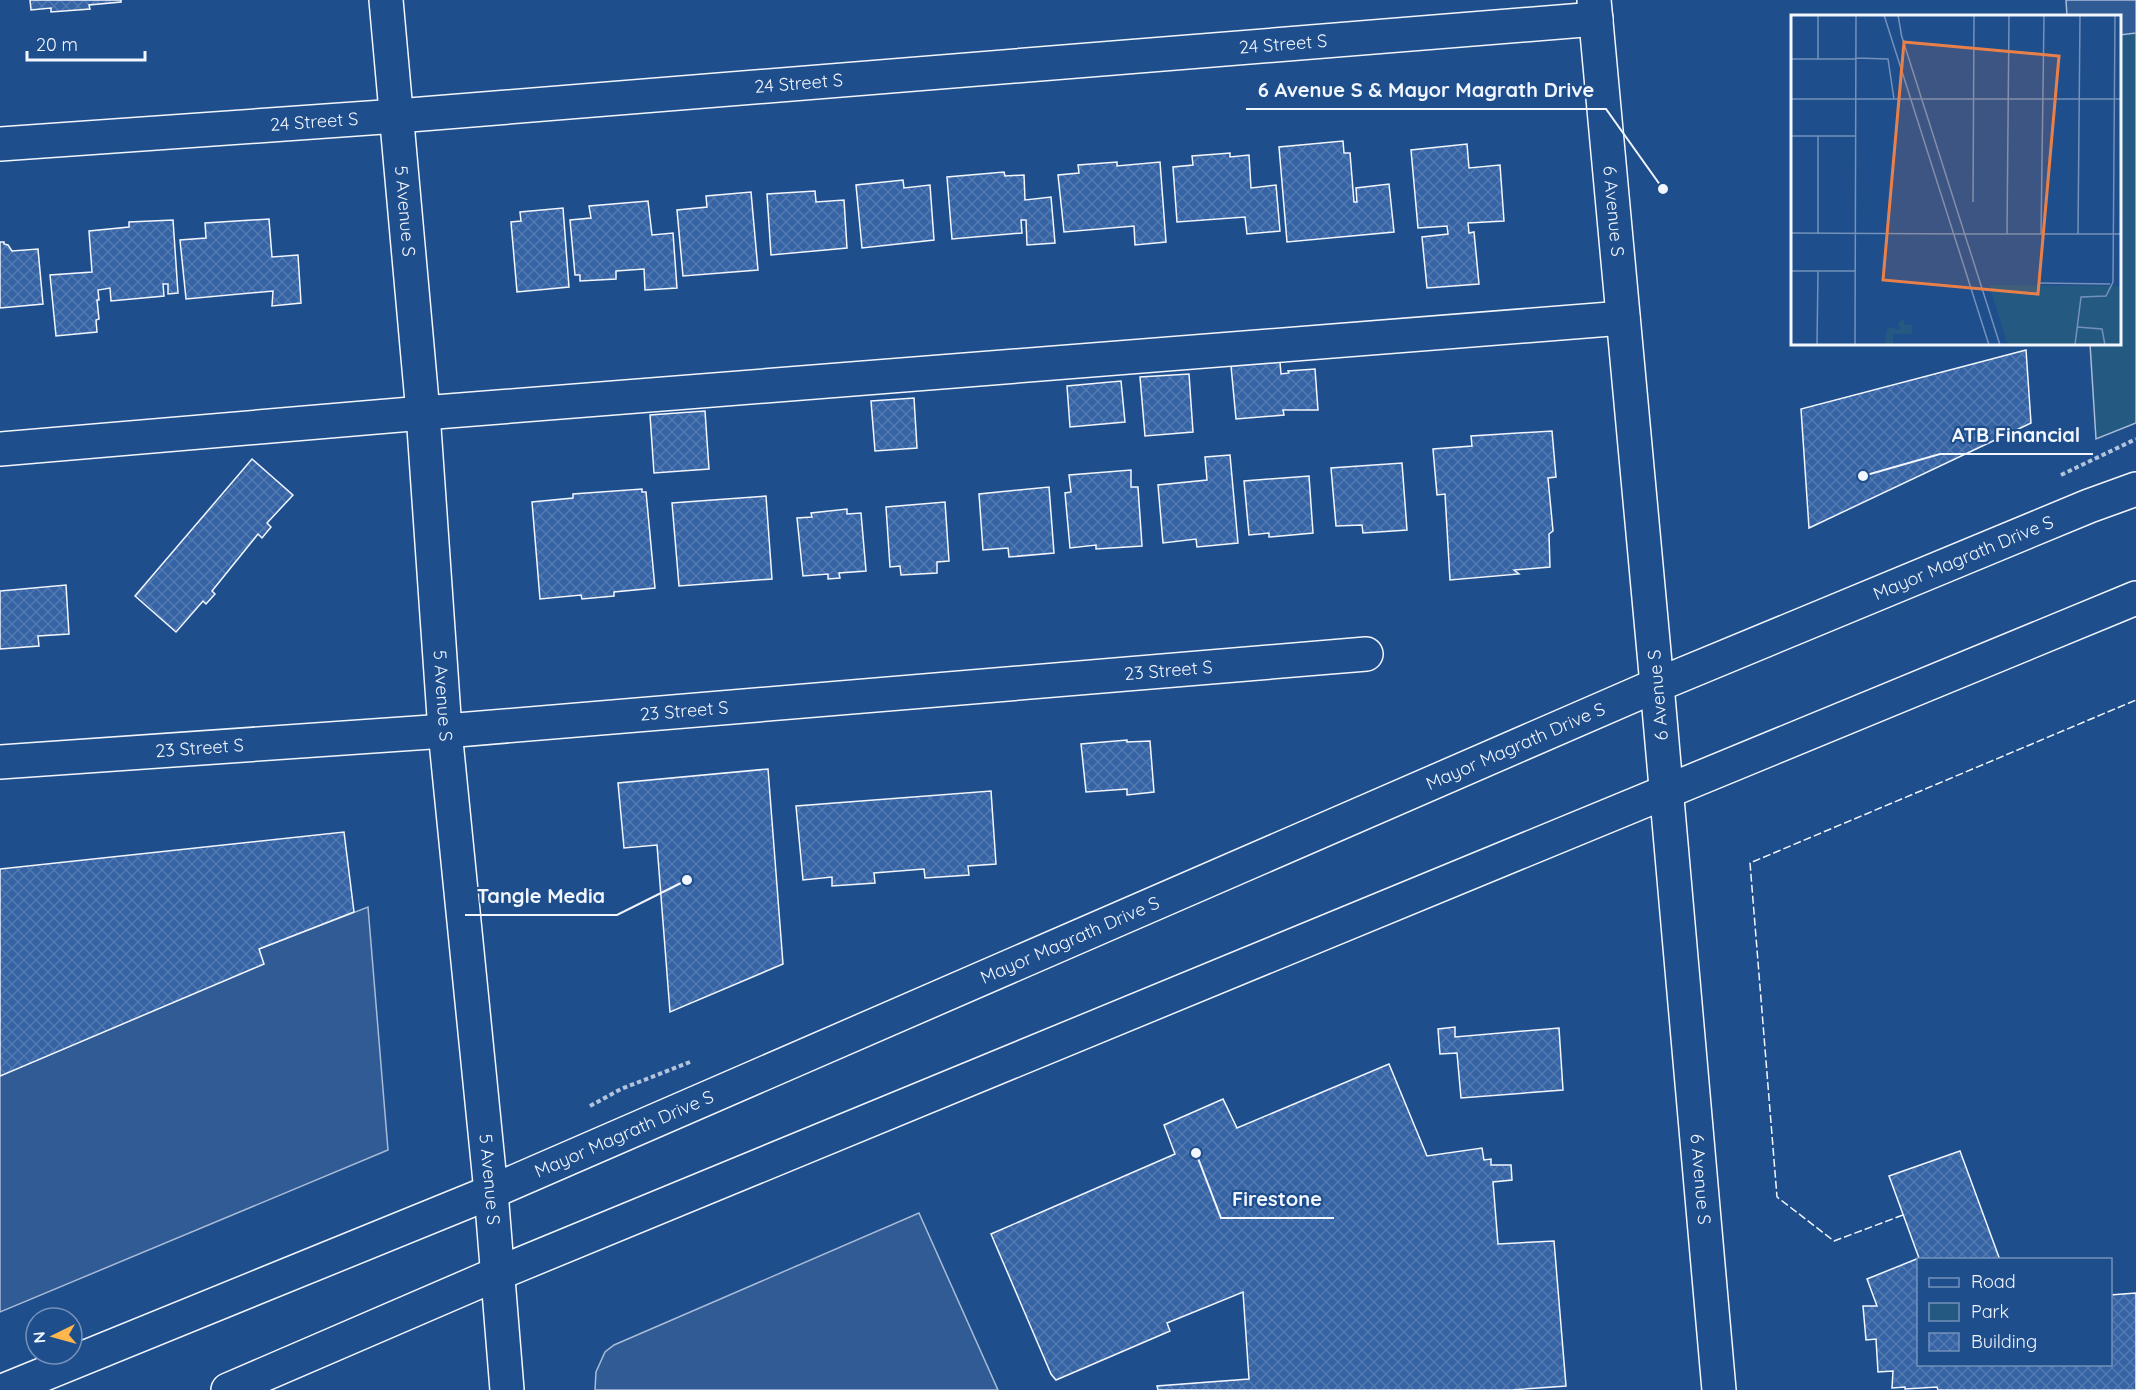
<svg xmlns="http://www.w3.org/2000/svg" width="2136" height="1390" viewBox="0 0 2136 1390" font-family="Quicksand,sans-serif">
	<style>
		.park { fill: #245a82; stroke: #a8bbd7; stroke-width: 1.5 }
		.parking { fill: #305b95; stroke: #a8bbd7; stroke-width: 1.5 }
		.building { fill: url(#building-cross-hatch); stroke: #f2f6ff; stroke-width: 1.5 }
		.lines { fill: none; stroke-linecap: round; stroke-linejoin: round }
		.minor-casing { stroke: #f2f6ff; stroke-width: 36 }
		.major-casing { stroke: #f2f6ff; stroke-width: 36 }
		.path { stroke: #b3c4dc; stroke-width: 4; stroke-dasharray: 4.5 3; stroke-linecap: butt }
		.minor { stroke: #1f4e8c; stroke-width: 33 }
		.major { stroke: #1f4e8c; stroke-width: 33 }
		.fence { stroke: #f2f6ff; stroke-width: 1.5; stroke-dasharray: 8 3; stroke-linecap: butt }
		.labels { text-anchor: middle; stroke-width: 4.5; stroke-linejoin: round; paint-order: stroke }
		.street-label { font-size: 18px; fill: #f2f6ff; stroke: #1f4e8c }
		.inset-road { fill: none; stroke: #7391ba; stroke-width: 1.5 }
		.view { fill: #ea8049; fill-opacity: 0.15; stroke: #ea8049; stroke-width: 3 }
		.inset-edge { fill: none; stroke: #f2f6ff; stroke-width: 3 }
		.leader { fill: none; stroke: #f2f6ff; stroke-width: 2 }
		.callout-dot { fill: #f2f6ff; stroke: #1f4e8c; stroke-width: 2 }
		.callout-label { font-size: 20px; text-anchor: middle; font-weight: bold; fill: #f2f6ff; stroke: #1f4e8c; stroke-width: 4.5; stroke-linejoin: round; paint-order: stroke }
	</style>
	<defs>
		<pattern id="building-cross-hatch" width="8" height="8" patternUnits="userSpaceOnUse" patternTransform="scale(1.5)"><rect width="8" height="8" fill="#3563a3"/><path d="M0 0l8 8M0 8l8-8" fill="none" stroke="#537ab1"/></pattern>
	</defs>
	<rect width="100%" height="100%" fill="#1f4e8c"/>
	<!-- park -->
	<polygon class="park" points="2136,0 2136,423 2096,439 2090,344 2120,344 2120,16"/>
	<!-- parking -->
	<g class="parking">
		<polygon points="2066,0 2136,0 2136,33 2120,35 2120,16 2067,16"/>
		<polygon points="368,907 388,1150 0,1312 0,1076 263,964 259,949"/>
		<polygon points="919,1213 998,1390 595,1390 596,1372 605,1352 614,1345"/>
	</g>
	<!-- building -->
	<g class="building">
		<polygon points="30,0 121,0 121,2 89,5 90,9 51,12 51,8 31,10"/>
		<polygon points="1343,141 1344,153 1350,153 1354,202 1357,202 1356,188 1389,184 1394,232 1287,242 1279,147"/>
		<polygon points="1467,144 1469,168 1500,165 1504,221 1468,223 1469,233 1474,232 1479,284 1427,288 1422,237 1448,234 1447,226 1418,228 1411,150"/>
		<polygon points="1230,153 1230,157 1249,155 1251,188 1276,185 1280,231 1247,234 1245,217 1177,222 1173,167 1193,165 1192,156"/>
		<polygon points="1117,162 1117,166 1160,162 1166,242 1135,245 1134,226 1064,232 1058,175 1079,173 1078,165"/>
		<polygon points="1004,172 1005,176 1024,175 1025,200 1051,197 1055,243 1027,245 1026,220 1021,220 1022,233 952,239 947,177"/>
		<polygon points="903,180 904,188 930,185 934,240 862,248 856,185"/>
		<polygon points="815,191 816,202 844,200 847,248 771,255 767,194"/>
		<polygon points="751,192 758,270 683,276 677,210 707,207 706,196"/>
		<polygon points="648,201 652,235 673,233 677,288 645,290 644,269 616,271 616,279 580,281 580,275 575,275 570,220 591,218 589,206"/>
		<polygon points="563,208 569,287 517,292 511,222 521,221 520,212"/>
		<polygon points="269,219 272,257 298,255 301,303 272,306 273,291 186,299 180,240 206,238 205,223"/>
		<polygon points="173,220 178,293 168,294 168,284 163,284 164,296 111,301 110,288 98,290 99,300 97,300 99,319 96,320 97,332 56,336 50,275 92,272 89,231 129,227 129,222"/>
		<polygon points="0,242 4,242 4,244 8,245 12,251 38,249 43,304 0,308"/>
		<polygon points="2026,350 2031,423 1809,528 1801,409"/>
		<polygon points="1280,362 1281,374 1289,373 1288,371 1315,369 1318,410 1283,410 1284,415 1236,419 1231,366"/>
		<polygon points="1189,374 1193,432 1145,436 1140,377"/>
		<polygon points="1121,381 1125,422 1070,427 1067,386"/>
		<polygon points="914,398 917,448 875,451 871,401"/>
		<polygon points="705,411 709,469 654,473 650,415"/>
		<polygon points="1552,431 1556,477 1548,478 1553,531 1549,534 1550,567 1514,570 1519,574 1450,580 1445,494 1437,495 1433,449 1472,446 1471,436"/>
		<polygon points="1230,455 1238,543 1197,547 1196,539 1163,543 1158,485 1207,480 1205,457"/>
		<polygon points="252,459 293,495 267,523 271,527 262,538 258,534 212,591 215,594 206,604 203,601 176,632 135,596"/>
		<polygon points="1402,463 1407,530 1363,533 1362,525 1336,526 1331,468"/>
		<polygon points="1131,470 1131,487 1138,487 1142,546 1096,549 1096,545 1070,548 1065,493 1071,492 1069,475"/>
		<polygon points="1309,476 1313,533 1269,537 1269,533 1249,535 1244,481"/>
		<polygon points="1049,487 1054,553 1009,557 1008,548 983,550 979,494"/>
		<polygon points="642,489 642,492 646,492 655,588 614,592 614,596 582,599 581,595 540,599 532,502 573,498 573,494"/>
		<polygon points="766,496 772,579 679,586 672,503"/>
		<polygon points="945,502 949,561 937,562 937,573 901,575 900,566 890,567 886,507"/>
		<polygon points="847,509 847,514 861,513 866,571 839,573 840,578 828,579 828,574 803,576 797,518 812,517 811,513"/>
		<polygon points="66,585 69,634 38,636 39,646 0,649 0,591"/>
		<polygon points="1127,740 1127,742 1150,741 1154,792 1127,795 1127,789 1086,792 1081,744"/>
		<polygon points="768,769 783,964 670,1012 657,845 624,848 618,783"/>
		<polygon points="991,791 996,864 968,866 969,875 925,878 924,869 874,873 875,883 832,886 832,877 803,880 796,806"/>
		<polygon points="344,832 354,912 259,949 264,964 0,1076 0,869"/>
		<polygon points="1455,1027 1455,1037 1559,1028 1563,1090 1461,1098 1457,1053 1440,1054 1438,1029"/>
		<polygon points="1389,1064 1427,1156 1482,1148 1484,1160 1491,1159 1491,1165 1511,1165 1512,1180 1493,1182 1498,1244 1554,1241 1566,1386 1511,1390 1158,1390 1157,1386 1249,1379 1243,1292 1167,1323 1170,1331 1056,1380 1051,1374 991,1234 1175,1154 1164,1125 1223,1099 1237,1128"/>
		<polygon points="1960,1151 2000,1260 1918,1260 1918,1364 2110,1364 2110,1295 2136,1293 2136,1390 1938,1390 1937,1387 1905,1389 1905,1387 1892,1388 1893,1371 1878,1372 1876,1339 1866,1340 1863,1306 1877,1306 1867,1279 1919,1258 1889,1176"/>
	</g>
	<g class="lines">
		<defs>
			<g id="minor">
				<path id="s1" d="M386 0 423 413 445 731 491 1192 507 1390"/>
				<path id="s2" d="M1594 0 1657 685"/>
				<path id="s3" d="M0 144 397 116 1596 19"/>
				<polyline points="0,449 423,413 1623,318"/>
				<path id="s4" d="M0 762 445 731 1366 654"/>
			</g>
			<g id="major">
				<path id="s5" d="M1657 685 1719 1390"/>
				<path id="s6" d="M5 1390 491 1192 1657 685 2089 506 2136 489"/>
				<polyline points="228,1390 499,1273 2136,598"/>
			</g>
		</defs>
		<!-- minor casing -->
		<use href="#minor" class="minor-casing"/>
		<!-- major casing -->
		<use href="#major" class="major-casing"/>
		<!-- path -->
		<g class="path">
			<polyline points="2061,475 2136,439"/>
			<polyline points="590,1106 621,1089 690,1062"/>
		</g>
		<!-- minor -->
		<use href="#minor" class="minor"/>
		<!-- major -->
		<use href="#major" class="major"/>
		<!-- fence -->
		<polyline class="fence" points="1903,1215 1834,1241 1777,1197 1750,863 2136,700"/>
	</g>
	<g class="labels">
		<!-- street labels -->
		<g class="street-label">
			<text dy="6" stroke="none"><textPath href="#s3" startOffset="1287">24 Street S</textPath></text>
			<text dy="6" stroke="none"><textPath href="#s3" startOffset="801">24 Street S</textPath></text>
			<text dy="6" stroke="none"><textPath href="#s3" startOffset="315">24 Street S</textPath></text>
			<text dy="6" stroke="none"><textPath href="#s1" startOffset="212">5 Avenue S</textPath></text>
			<text dy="6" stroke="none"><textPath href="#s2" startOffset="212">6 Avenue S</textPath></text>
			<text dy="6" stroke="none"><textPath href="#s6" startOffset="2128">Mayor Magrath Drive S</textPath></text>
			<text dy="6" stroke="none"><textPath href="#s4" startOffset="1172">23 Street S</textPath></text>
			<text dy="6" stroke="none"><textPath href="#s1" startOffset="698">5 Avenue S</textPath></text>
			<text transform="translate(1658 695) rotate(-95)" y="6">6 Avenue S</text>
			<text dy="6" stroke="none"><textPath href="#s4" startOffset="686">23 Street S</textPath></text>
			<text dy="6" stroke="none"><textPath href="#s6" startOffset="1642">Mayor Magrath Drive S</textPath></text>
			<text dy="6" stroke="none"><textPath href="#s4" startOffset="200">23 Street S</textPath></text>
			<text dy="6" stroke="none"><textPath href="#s6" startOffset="1156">Mayor Magrath Drive S</textPath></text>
			<text dy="6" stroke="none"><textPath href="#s6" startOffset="670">Mayor Magrath Drive S</textPath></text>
			<text dy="6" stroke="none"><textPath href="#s1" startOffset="1184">5 Avenue S</textPath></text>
			<text dy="6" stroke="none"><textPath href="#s5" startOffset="496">6 Avenue S</textPath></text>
		</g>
	</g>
	<!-- overview -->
	<g transform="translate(1791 15)">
		<rect width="330" height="330" fill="#1f4e8c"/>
		<path d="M198 270 330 271V330H217ZM112 304 114 310H121V319H102V330H93L97 312 109 315 107 308Z" fill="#245a82"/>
		<path class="inset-road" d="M93 0 198 330M107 0 111 23M110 19 209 330M65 43 97 44 103 84M0 44H65M27 44V0M0 84H330M0 121H65M27 121V219M182 187 183 0M0 218 175 219M175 219H330M216 219 218 0M250 219 253 0M287 219 289 0M0 256H65M248 268 319 269M286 312 311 314 314 330M26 330 27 256M64 330 65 0M284 330 290 282 315 281 322 267 324 0"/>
		<path class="view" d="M113 27 268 41 247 279 92 265Z"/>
		<rect width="330" height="330" class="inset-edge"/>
	</g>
	<!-- callouts -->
	<path class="leader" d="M1663 189L1606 109H1246M1863 476L1940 454H2093M687 880L617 915H465M1196 1153L1221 1218H1334"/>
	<g class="callout-dot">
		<circle cx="1663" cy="189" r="6"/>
		<circle cx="1863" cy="476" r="6"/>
		<circle cx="687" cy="880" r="6"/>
		<circle cx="1196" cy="1153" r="6"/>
	</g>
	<g class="callout-label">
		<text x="1426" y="97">6 Avenue S &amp; Mayor Magrath Drive</text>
		<text x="2016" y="442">ATB Financial</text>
		<text x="541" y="903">Tangle Media</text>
		<text x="1277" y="1206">Firestone</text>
	</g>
	<!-- legend -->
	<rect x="1917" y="1258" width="195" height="108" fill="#1f4e8c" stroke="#7391ba" stroke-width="1.5"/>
	<rect x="1929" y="1278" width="30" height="9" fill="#1f4e8c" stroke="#7391ba" stroke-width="1.5"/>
	<text x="1971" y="1288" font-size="18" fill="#f2f6ff">Road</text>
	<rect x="1929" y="1303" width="30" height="18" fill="#245a82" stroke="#7391ba" stroke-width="1.5"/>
	<text x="1971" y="1318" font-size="18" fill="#f2f6ff">Park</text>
	<rect x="1929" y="1333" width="30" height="18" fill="url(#building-cross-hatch)" stroke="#7391ba" stroke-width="1.5"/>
	<text x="1971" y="1348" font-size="18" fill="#f2f6ff">Building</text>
	<!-- north arrow -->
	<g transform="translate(54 1336) rotate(265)"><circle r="28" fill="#1f4e8c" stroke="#7391ba" stroke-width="1.5"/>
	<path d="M0-4.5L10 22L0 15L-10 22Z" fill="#ffb74d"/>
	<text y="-9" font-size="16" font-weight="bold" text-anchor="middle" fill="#f2f6ff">N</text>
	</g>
	<!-- scale -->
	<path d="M27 51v9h118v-9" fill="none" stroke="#f2f6ff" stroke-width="3"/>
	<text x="36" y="51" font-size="18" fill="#f2f6ff" stroke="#1f4e8c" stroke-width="4.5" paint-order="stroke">20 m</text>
</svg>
